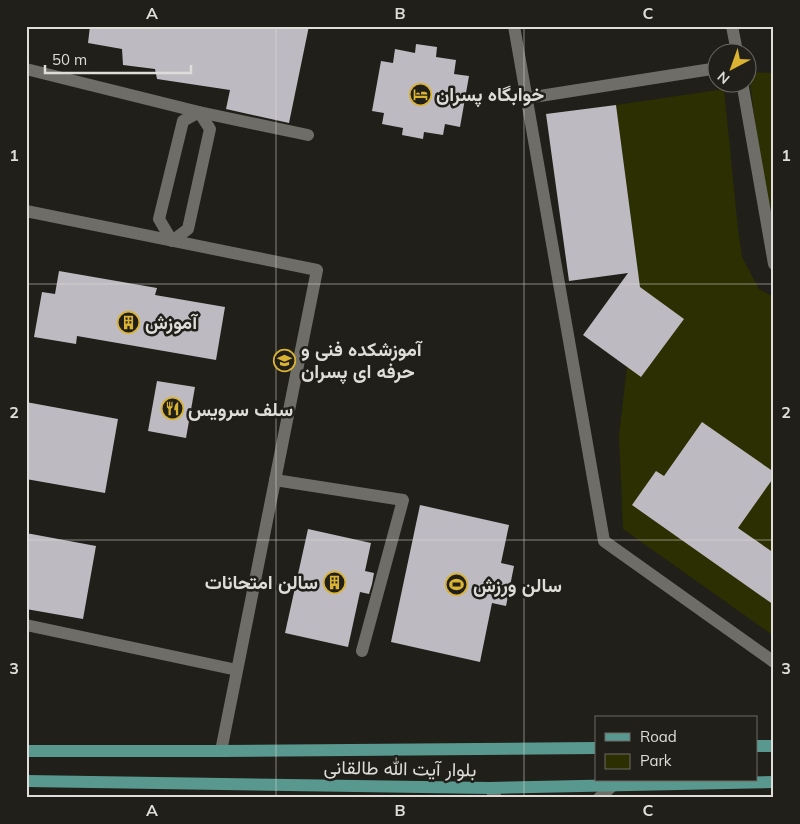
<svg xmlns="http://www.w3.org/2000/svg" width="800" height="824" viewBox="0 0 800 824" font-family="Mulish,Vazirmatn,sans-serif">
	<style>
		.green { fill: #2b2f01 }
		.building { fill: #bebac1 }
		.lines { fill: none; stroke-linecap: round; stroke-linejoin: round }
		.minor { stroke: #6f6d67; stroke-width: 12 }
		.major { stroke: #58988f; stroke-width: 12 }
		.grid { fill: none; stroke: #deddd9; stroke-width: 1; stroke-opacity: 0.55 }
		.labels { text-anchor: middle; stroke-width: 5; stroke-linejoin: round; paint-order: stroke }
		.poi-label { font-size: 19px; font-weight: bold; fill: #deddd9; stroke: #201f19; text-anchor: start }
		.street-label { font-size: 19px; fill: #deddd9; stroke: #201f19 }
		.neatline { fill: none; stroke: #deddd9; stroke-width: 2 }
		.grid-label { font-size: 16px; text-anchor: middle; font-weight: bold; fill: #deddd9 }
	</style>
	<rect width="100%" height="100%" fill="#201f19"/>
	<!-- green -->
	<g class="green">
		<polygon points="749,72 774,73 774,243 765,213"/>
		<polygon points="724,89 738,229 742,257 759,289 774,297 774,636 623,529 619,435 638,272 616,105"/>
	</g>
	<!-- building -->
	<g class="building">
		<polygon points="90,26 309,26 289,123 226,109 230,90 157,79 155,69 123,65 122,49 88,43"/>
		<polygon points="416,44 437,47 436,57 456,60 454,74 469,76 460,127 445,124 443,135 424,132 423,139 402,135 403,128 382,124 384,113 372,111 381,61 393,63 395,49 415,53"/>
		<polygon points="616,105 640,287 684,319 641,377 583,335 628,273 569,281 546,114"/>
		<polygon points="59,271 157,288 155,295 225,307 216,360 77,336 76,344 34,337 42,292 55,294"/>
		<polygon points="157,381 195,387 186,438 148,431"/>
		<polygon points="26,402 118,419 105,493 26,479"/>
		<polygon points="702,422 774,472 774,477 738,528 774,553 774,605 632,505 656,471 664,476"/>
		<polygon points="420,505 509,525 501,563 514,566 506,606 492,603 480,662 391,642"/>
		<polygon points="308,529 371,543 365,571 374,573 372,584 369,594 360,592 348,647 285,633"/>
		<polygon points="26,533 96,546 83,619 26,609"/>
	</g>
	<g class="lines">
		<!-- minor -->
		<g class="minor">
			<polyline points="514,26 604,541 774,662"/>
			<polyline points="732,26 737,52"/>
			<polyline points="26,69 199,112 308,135"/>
			<polyline points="742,82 774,264"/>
			<polyline points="527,98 718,68"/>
			<polygon points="199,112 210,129 188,229 172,241 159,219 183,121"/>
			<polyline points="26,211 317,270 221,751"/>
			<polyline points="275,480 403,500 362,651"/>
			<polyline points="26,625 237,670"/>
			<polyline points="490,788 496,798"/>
			<polyline points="599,798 612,786"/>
		</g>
		<!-- major -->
		<g class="major">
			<polyline points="756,746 774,746"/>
			<polyline points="26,751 221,751 596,748"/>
			<polyline points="26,781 490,788 774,782"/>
		</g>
	</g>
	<!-- grid -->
	<path class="grid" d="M276 26V798M524 26V798M26 284H774M26 540H774"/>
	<!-- icons -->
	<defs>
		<symbol id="hotel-ring" viewBox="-11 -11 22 22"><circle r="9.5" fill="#201f19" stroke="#dab333" stroke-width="1.5"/><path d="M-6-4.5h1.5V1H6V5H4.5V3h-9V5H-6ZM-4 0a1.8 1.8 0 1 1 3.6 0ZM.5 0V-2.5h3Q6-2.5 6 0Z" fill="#dab333"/></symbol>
		<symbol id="building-ring" viewBox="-11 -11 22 22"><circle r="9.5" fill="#201f19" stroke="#dab333" stroke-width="1.5"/><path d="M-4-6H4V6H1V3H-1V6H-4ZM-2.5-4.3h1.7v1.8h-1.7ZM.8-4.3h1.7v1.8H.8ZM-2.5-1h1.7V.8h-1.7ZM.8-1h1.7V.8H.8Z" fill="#dab333"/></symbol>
		<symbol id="university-ring" viewBox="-11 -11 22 22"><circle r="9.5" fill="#201f19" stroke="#dab333" stroke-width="1.5"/><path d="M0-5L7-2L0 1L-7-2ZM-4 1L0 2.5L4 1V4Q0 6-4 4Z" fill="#dab333"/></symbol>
		<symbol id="restaurant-ring" viewBox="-11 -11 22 22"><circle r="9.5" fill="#201f19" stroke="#dab333" stroke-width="1.5"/><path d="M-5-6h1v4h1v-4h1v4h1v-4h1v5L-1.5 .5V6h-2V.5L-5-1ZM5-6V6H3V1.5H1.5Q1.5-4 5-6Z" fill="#dab333"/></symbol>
		<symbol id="stadium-ring" viewBox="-11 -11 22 22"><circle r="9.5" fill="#201f19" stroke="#dab333" stroke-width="1.5"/><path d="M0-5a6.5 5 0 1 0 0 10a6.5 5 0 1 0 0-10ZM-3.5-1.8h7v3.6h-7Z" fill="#dab333"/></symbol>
	</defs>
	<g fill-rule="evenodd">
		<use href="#hotel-ring" x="408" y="82" width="25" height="25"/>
		<use href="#building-ring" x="116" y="310" width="25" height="25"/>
		<use href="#university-ring" x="272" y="348" width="25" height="25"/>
		<use href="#restaurant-ring" x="160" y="396" width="25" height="25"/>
		<use href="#building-ring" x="322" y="570" width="25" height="25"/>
		<use href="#stadium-ring" x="444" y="572" width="25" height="25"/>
	</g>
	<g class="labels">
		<!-- poi labels -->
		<g class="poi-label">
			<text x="436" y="101">خوابگاه پسران</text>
			<text x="145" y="329">آموزش</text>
			<text x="301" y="356">آموزشکده فنی و<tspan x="301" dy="22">حرفه ای پسران</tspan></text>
			<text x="188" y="416">سلف سرویس</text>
			<text x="318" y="589" text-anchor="end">سالن امتحانات</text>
			<text x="473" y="592">سالن ورزش</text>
		</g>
		<!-- street labels -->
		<g class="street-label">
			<text transform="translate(400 768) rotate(1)" y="7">بلوار آیت الله طالقانی</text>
		</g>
	</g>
	<!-- border -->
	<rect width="800" height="824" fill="none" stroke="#201f19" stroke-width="55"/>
	<!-- legend -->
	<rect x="595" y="716" width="162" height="65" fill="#201f19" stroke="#6c6b66"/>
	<rect x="605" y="733" width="25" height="8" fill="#58988f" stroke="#6c6b66"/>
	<text x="640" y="742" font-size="15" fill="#deddd9">Road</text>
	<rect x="605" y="754" width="25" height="15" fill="#2b2f01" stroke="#6c6b66"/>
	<text x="640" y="766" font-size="15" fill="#deddd9">Park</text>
	<!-- north arrow -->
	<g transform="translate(732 68) rotate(221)"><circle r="24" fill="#201f19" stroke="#6c6b66"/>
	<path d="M0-4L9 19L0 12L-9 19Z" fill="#dab333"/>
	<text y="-8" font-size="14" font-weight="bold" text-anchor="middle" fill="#deddd9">N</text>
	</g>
	<!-- scale -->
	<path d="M45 65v8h146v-8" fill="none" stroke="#deddd9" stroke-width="2.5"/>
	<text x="52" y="65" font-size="15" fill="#deddd9" stroke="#201f19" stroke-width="4" paint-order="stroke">50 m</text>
	<rect x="28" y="28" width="744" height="768" class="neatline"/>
	<g class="grid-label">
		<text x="152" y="19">A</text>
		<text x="400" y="19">B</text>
		<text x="648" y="19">C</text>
		<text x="14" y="161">1</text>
		<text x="786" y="161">1</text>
		<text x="14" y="418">2</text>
		<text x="786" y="418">2</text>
		<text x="14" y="674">3</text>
		<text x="786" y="674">3</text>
		<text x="152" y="816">A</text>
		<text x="400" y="816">B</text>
		<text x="648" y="816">C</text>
	</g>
</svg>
